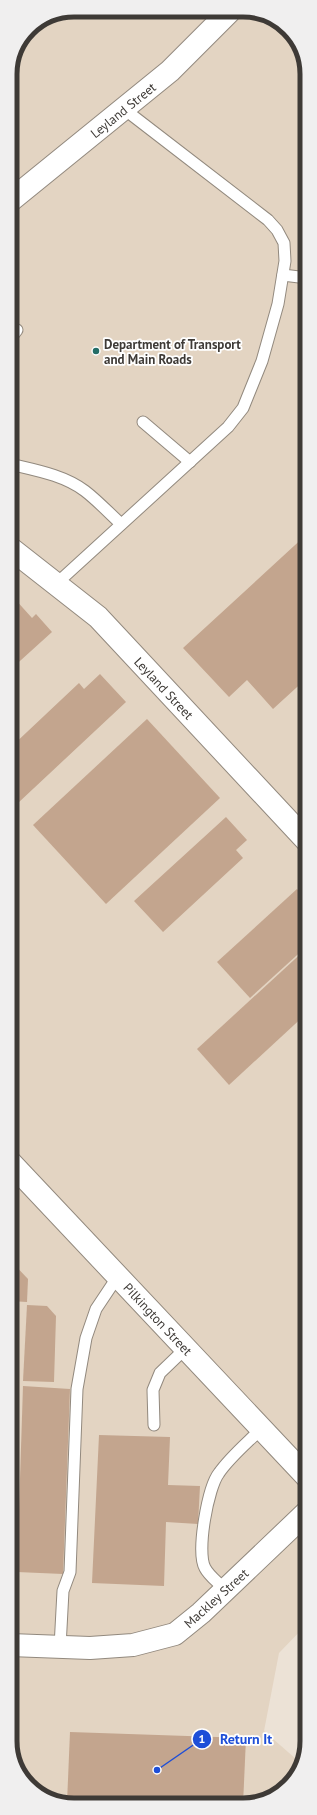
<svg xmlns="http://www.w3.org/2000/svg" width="317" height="1815" viewBox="0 0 317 1815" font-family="'PT Sans',sans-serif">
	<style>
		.built { fill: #e3d4c2 }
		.building { fill: #c3a58e }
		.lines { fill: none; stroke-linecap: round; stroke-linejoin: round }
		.lane-casing { stroke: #92897e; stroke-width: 13 }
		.street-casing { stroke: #92897e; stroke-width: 24 }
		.secondary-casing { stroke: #92897e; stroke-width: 24 }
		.lane { stroke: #fff; stroke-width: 11 }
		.street { stroke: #fff; stroke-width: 22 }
		.secondary { stroke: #fff; stroke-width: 22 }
		.poi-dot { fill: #246d66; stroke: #fff; stroke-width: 1.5 }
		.labels { text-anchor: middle; stroke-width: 3.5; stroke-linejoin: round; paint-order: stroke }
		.street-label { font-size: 13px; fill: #3e3a36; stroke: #fff }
		.poi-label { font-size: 13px; font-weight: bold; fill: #3e3a36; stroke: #fff; text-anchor: start }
		.rim { fill: none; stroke: #3e3a36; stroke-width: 5 }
		.leader { fill: none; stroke: #1d4ed8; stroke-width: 1.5 }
		.callout-dot { fill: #1d4ed8; stroke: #fff; stroke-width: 1.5 }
		.mark-label { font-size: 12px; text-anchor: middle; font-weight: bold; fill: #fff }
		.callout-label { font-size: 14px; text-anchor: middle; font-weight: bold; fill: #1d4ed8; stroke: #fff; stroke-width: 3.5; stroke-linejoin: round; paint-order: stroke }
	</style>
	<rect width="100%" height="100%" fill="#ece2d6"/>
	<!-- built -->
	<polygon class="built" points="74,10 260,12 291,32 307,69 307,1624 279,1653 264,1731 296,1759 299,1764 289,1786 248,1805 57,1803 26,1783 10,1746 10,70 29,28"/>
	<!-- building -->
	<g class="building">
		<polygon points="307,534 307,678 273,709 247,680 229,697 183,648"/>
		<polygon points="14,598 32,618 36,614 52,632 10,670 10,602"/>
		<polygon points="100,674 126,702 18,803 15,800 10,805 10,748 79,683 84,689"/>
		<polygon points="147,719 220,798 106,904 33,825"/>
		<polygon points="226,817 247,840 236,850 243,858 163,932 134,901"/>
		<polygon points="297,889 307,900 307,946 250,998 217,962"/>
		<polygon points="307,948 307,1013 229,1085 197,1049"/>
		<polygon points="307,1077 307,1093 299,1084"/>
		<polygon points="10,1260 28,1279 27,1302 10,1301"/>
		<polygon points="27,1305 47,1306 56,1316 54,1382 23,1381"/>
		<polygon points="23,1386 70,1389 63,1574 17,1572"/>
		<polygon points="99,1435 170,1437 168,1485 200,1486 198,1524 166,1522 164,1586 92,1583"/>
		<polygon points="70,1732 246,1738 243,1805 67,1803"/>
	</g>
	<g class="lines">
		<defs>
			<g id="lane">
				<polyline points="283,275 307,278"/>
				<polyline points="10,339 17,330"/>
				<polyline points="143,422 190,462"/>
				<path d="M10 464C35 470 64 475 85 491 98 501 109 513 121 524"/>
				<polyline points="56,584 228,427 243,408 262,361 278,304 285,261 284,243 277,230 268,220 124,109"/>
				<polyline points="154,1425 153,1390 160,1373 186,1348"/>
				<path d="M225 1590C219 1583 209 1576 205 1568 196 1552 208 1487 219 1473 230 1457 247 1443 261 1429"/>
				<polyline points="60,1647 63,1591 70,1572 77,1389 86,1338 96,1309 118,1276"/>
			</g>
			<g id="street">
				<polyline points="10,201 170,71 229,12"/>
				<polyline points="10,548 98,617 307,841"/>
				<polyline points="10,1645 90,1648 133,1645 175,1634 201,1613 307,1512"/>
			</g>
			<polyline id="secondary" points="10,1162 307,1477"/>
		</defs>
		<!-- lane casing -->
		<use href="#lane" class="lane-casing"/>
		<!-- street casing -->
		<use href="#street" class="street-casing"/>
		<!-- secondary casing -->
		<use href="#secondary" class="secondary-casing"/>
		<!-- lane -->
		<use href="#lane" class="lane"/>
		<!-- street -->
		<use href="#street" class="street"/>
		<!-- secondary -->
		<use href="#secondary" class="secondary"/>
	</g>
	<!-- markers -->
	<circle class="poi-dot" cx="96" cy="351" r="4"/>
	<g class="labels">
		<!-- street labels -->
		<g class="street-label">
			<text transform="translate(123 110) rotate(-39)" y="5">Leyland Street</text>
			<text transform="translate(164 688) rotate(47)" y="5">Leyland Street</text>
			<text transform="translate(158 1319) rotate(47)" y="5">Pilkington Street</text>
			<text transform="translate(216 1598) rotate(-42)" y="5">Mackley Street</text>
		</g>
		<!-- poi labels -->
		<g class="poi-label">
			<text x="104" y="349">Department of Transport<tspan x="104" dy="15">and Main Roads</tspan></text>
		</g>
	</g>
	<!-- crop -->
	<path d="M0 0H317V1815H0ZM74 17H243A57 57 0 0 1 300 74V1741A57 57 0 0 1 243 1798H74A57 57 0 0 1 17 1741V74A57 57 0 0 1 74 17Z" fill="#f0efef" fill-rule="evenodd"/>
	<path class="rim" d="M74 17H243A57 57 0 0 1 300 74V1741A57 57 0 0 1 243 1798H74A57 57 0 0 1 17 1741V74A57 57 0 0 1 74 17Z"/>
	<!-- callouts -->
	<path class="leader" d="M157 1770L202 1739"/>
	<g class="callout-dot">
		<circle cx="157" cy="1770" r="4"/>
		<circle cx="202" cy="1739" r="10"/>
	</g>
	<g class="mark-label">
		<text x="202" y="1743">1</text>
	</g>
	<g class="callout-label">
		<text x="246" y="1744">Return It</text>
	</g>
</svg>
